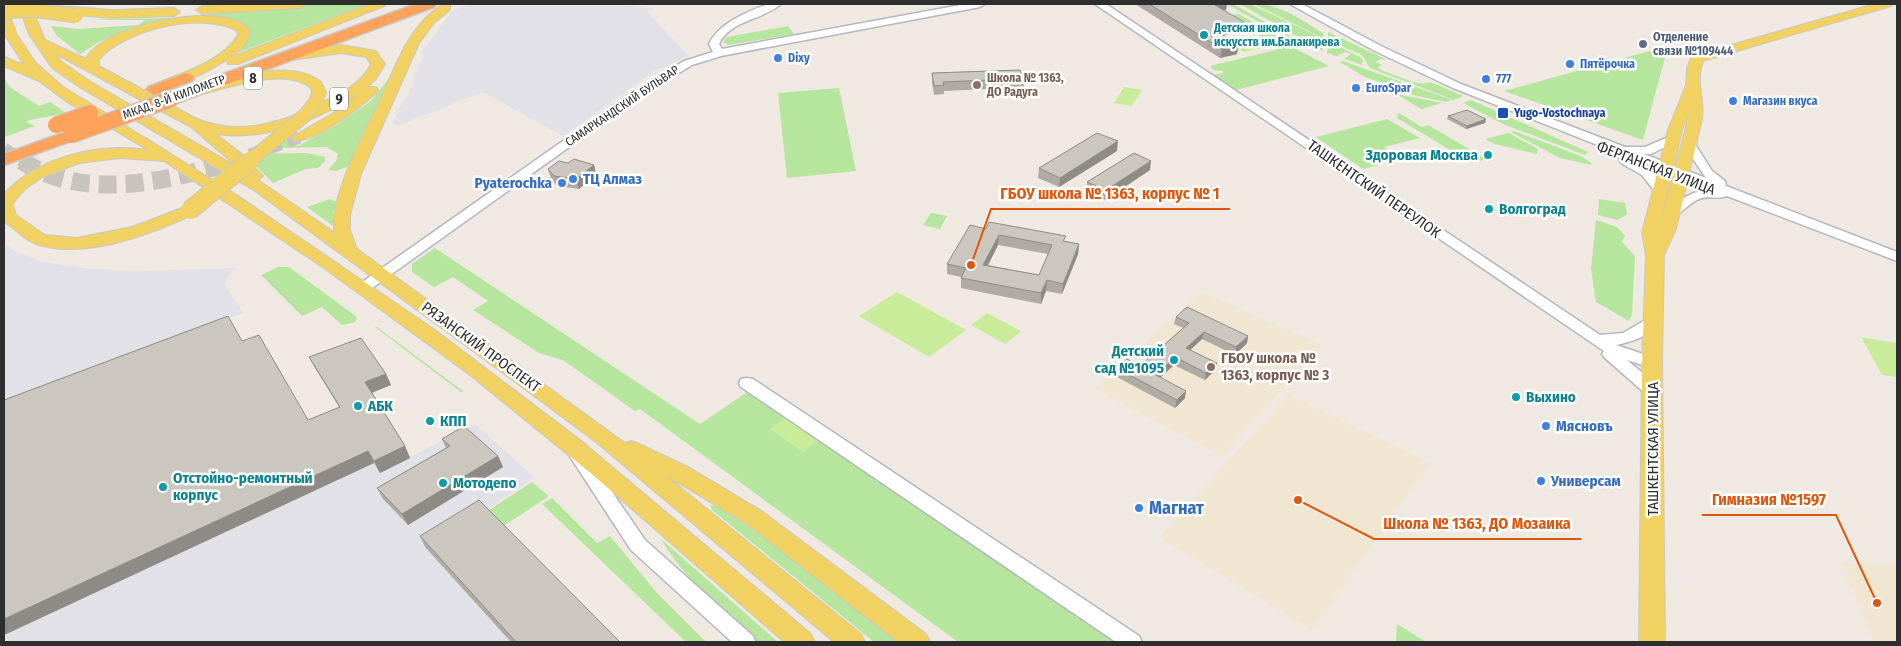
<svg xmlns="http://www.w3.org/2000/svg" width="1901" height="646" viewBox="0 0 1901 646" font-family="'Fira Sans Condensed',sans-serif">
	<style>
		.industrial { fill: #e3e1e8 }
		.education { fill: #f0e6d1 }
		.green { fill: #b6e59e }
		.pitch { fill: #c9ec9a }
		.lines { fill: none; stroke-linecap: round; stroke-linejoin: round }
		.major-tunnel-far1 { stroke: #c8c4bd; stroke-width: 13; stroke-dasharray: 13 7; stroke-linecap: butt }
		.major-tunnel { stroke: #c8c4bd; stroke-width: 18; stroke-dasharray: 18 9; stroke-linecap: butt }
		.minor-casing { stroke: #b4b7c1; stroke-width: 3 }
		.major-casing { stroke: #c9c9c9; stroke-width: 2 }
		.highway-casing { stroke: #c9c9c9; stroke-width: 3 }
		.minor { fill: #fff; fill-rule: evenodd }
		.major { fill: #f2d163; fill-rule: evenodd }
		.highway { fill: #ffa35c; fill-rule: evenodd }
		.major-bridge-far1-casing { stroke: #c9c9c9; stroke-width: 15; stroke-linecap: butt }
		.major-bridge-casing { stroke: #c9c9c9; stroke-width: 20; stroke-linecap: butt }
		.highway-bridge-casing { stroke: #c9c9c9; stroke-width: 18; stroke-linecap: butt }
		.major-bridge-far1 { stroke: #f2d163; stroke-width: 13 }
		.major-bridge { stroke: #f2d163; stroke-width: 18 }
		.highway-bridge { stroke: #ffa35c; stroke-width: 16 }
		.wall { fill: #afaba4; fill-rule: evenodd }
		.shaded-wall { fill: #8e8b86 }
		.building { fill: #cbc7bf; stroke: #8e8b86; fill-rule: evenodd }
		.culture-dot { fill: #0f9aa8; stroke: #fff; stroke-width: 2 }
		.service-dot { fill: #5c6f8a; stroke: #fff; stroke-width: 2 }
		.shop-dot { fill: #3f7fe0; stroke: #fff; stroke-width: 2 }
		.education-dot { fill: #8d6e63; stroke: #fff; stroke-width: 2 }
		.transit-dot { fill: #1a4fb4; stroke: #fff; stroke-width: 2 }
		.labels { text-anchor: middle; stroke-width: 5; stroke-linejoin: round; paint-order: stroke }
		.far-culture-label { font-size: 12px; font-weight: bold; fill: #0d838f; stroke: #fff; text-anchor: start }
		.far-service-label { font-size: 12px; font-weight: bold; fill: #4e5e75; stroke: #fff; text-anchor: start }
		.far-shop-label { font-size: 12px; font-weight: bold; fill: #366cbe; stroke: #fff; text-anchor: start }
		.far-education-label { font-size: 12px; font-weight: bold; fill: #785e54; stroke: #fff; text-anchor: start }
		.far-street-label { font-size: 12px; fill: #2e2e2e; stroke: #fff }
		.far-transit-label { font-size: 12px; font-weight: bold; fill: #164399; stroke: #fff; text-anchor: start }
		.shield { fill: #fff; stroke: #6d6d6d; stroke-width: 1 }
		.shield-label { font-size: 14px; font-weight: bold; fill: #2e2e2e }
		.culture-label { font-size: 15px; font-weight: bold; fill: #0d838f; stroke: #fff; text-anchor: start }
		.street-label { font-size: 15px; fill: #2e2e2e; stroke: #fff }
		.shop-label { font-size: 15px; font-weight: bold; fill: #366cbe; stroke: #fff; text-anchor: start }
		.education-label { font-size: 15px; font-weight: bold; fill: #785e54; stroke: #fff; text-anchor: start }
		.near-shop-label { font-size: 18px; font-weight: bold; fill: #366cbe; stroke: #fff; text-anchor: start }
		.leader { fill: none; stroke: #df570e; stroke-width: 2 }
		.callout-dot { fill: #df570e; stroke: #fff; stroke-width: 2 }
		.callout-label { font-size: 16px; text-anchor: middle; font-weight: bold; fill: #df570e; stroke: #fff; stroke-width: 5; stroke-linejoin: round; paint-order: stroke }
	</style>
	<rect width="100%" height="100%" fill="#efe9e1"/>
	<!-- industrial -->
	<g class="industrial">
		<polygon points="471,4 614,4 655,9 647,12 689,56 653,72 563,136 483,92 398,126 392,123 415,81 412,79 424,55 420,54 453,10"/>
		<polygon points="4,243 16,252 44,262 84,268 135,271 235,268 224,283 243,313 4,403"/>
		<polygon points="366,349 391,385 371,394 410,457 475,424 535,478 484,511 613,642 4,642 4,414 248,352 314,431 346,417 315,368"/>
	</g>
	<!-- education -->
	<g class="education">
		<polygon points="1202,292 1322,345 1222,456 1095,389"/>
		<polygon points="1289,395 1430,463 1312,630 1159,537"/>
		<polygon points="1841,563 1897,565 1897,642 1874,642"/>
	</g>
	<!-- green -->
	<g class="green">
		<polygon points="318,4 368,4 226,57 247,33 241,24 221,19 203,18 120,34 99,42 80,54 57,36 51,26 78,29 139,25 145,20 78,20 167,18"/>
		<polygon points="1227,4 1233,4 1308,46 1303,47"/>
		<polygon points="1240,4 1250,4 1324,39 1323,51"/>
		<path d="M1254 4C1281 4 1302 20 1323 33V38Z"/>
		<polygon points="1239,14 1287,42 1273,43 1234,20 1238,18 1230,15"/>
		<polygon points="788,26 794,34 729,45 723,42 727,37"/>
		<polygon points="418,29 349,166 336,171 328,170 336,161 338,154 327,147 276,148 284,140 298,146 335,126 371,101 390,77 404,46"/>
		<path d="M1328 32 1387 60 1381 59 1375 62 1382 65 1377 68C1390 73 1420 88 1431 82L1463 96 1454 100 1370 68 1362 55 1328 40Z"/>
		<polygon points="1328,41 1360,57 1363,60 1362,65 1344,59 1351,54 1345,52 1337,56 1327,53"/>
		<polygon points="1668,46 1643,140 1504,91"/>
		<polygon points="1287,47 1296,49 1329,66 1236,90 1213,75 1223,73 1223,71 1213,70 1210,66"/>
		<polygon points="1343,61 1404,83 1396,88 1365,77 1340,62"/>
		<polygon points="4,78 10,87 39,106 50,102 66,113 30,120 26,122 35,126 4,137"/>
		<polygon points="1416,87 1452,100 1446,102 1404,93"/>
		<polygon points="839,88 856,171 787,178 778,93"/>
		<polygon points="1398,95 1401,95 1442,103 1421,109"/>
		<polygon points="1471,100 1588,152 1585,155 1503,124 1463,103"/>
		<polygon points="1399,113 1422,127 1428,125 1486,159 1472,163 1397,118"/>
		<polygon points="1387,119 1420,138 1384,147 1391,152 1372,157 1382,164 1363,169 1316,137"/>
		<polygon points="1514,131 1581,156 1590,162 1592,165 1560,158 1511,132"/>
		<polygon points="1509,133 1538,149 1537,154 1495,144 1485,139"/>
		<polygon points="307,153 325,157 325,161 318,168 306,169 273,183 244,154"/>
		<polygon points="330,199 337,202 333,213 333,226 307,207"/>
		<polygon points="1599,199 1625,203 1627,215 1617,220 1598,215"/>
		<polygon points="931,213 947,216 940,229 923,225"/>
		<polygon points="1596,220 1617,227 1625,236 1622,242 1635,256 1632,315 1629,321 1596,302 1591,269"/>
		<polygon points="435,248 700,424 752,389 1128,642 958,642 640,409 635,411 563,360 539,353 473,310 488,301 453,277 434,287 412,272 412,264"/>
		<polygon points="278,267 289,267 357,317 355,322 342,325 322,307 302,316 261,275"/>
		<polygon points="375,327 377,327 464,392 461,392"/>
		<polygon points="532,482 549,496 502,527 486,512"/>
		<polygon points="552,498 597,543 610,536 657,593 706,642 686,642 542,504"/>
		<polygon points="710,505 720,507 758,533 898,642 874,642 712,510"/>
		<path d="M661 539 778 642H758C722 611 685 580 661 539Z"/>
		<polygon points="1397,624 1426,642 1396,642"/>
	</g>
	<!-- pitch -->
	<g class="pitch">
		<polygon points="1254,36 1270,46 1244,52 1228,42"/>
		<polygon points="1124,87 1142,90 1132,106 1114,103"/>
		<polygon points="897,292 966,330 929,357 859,316"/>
		<polygon points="987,313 1021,331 1005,344 971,325"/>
		<polygon points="1861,337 1896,343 1897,377 1882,375"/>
		<polygon points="790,415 823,437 803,452 770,429"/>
	</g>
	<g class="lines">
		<!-- major-tunnel-far1 -->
		<g class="major-tunnel-far1">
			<polyline points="4,149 24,162"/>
			<polyline points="231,162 299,137"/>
		</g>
		<!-- major-tunnel -->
		<path class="major-tunnel" d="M22 161C85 202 168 181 235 161"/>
		<defs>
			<g id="minor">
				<path d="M768 4H781C763 20 730 20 719 44L722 49 966 4H985L980 7 721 56 692 65 635 100 368 291H358L356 288 358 285 627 96 684 61 713 52 709 44C719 23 747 12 768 4Z"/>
				<path d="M1095 4H1106L1600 335 1623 333 1649 318H1659L1661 321C1652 335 1632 342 1616 345L1658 359 1660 363 1658 367 1652 368 1627 360 1658 386 1660 390 1658 394H1646L1605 358 1602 354 1604 351Z"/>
				<path d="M1290 4H1302L1381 46 1461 84 1625 147H1645L1669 137H1677V141L1651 154H1644L1706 178 1683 144 1689 140 1693 141 1712 171 1725 181 1726 186 1897 252V261L1727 196C1719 200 1709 195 1699 199 1688 203 1680 218 1667 215L1665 212 1667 209C1682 198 1694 190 1712 190L1453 88 1373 50Z"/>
				<polygon points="1625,156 1650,169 1666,190 1664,193 1656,193 1642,175 1621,163 1619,160 1621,157"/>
				<polygon points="747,378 753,379 1139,636 1142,642 1116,642 741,387 739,383 741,379"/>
				<polygon points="578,449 584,451 645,540 753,636 756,642 732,642 631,550 569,455 572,451"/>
			</g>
			<g id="major">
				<path d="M18 4H30L45 40 86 59C101 25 223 0 248 28L250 35 244 46 231 57 370 4H386L384 6 238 64H228L227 60 202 74 166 89 159 85 161 82C187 71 223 60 238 35L236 30C199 12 127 29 99 59V66L195 118C235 136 277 124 315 107L308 103 312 93 311 88C286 67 234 86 206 93L199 89 201 86C234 78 291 58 321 82L326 93 322 103C339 94 363 83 371 64L366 57 341 53 291 60 285 56 286 53 341 45 376 51 385 64 376 79 367 87H376L378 90 376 93C362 106 312 145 294 140L292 137 342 108 361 92C319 120 268 141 216 134L239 152 263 176 258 180 335 233C326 202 367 128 381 98 389 80 397 60 407 43 414 31 435 2 450 4V10L435 22 419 43 361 174 350 215V230L357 249 625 443 631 441 639 444 690 468 763 512 926 634 930 642H898L747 524 665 475 861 634 865 642H834L596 442 510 378 255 191 81 88 52 68 29 34ZM54 53 191 127 239 168 91 82 62 62Z"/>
				<polygon points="246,4 306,4 300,8 202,14 196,10 202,6"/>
				<path d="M1875 4H1893L1891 6 1703 61C1695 81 1705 99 1702 119L1676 229 1664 255 1662 363 1665 642H1639L1642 363 1646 255 1642 233 1668 130 1686 85 1687 68 1692 56ZM1689 112 1686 127 1659 230 1682 130Z"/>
				<polygon points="57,6 112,10 174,8 180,12 174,16 112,18 53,13 53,7"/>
				<path d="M4 12 10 16 17 35 35 62 62 86 235 194 435 330 580 440 811 634 815 642H784L593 475 470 375 324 268 164 161 120 158 79 163 41 178 24 190 13 203V206L16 215 45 235 77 238 132 227 190 205 198 210 196 213C152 234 84 260 36 244 25 240 17 230 7 224L4 221V194C38 156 99 143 148 150L67 102 39 81 4 66V57L24 65 5 35Z"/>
			</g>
			<g id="highway">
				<polygon points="416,4 436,4 434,7 177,103 165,103 163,99 165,95"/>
				<polygon points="186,73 192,75 194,78 192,81 154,95 146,90 148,87"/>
				<polygon points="71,130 77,131 80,135 77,139 4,165 4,154"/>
			</g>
		</defs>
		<!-- minor casing -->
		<use href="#minor" class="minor-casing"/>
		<!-- major casing -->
		<use href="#major" class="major-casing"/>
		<!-- highway casing -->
		<use href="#highway" class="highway-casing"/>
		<!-- minor -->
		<use href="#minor" class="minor"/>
		<!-- major -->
		<use href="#major" class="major"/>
		<!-- highway -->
		<use href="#highway" class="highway"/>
		<defs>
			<g id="major-bridge-far1">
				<polyline points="4,12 32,10 76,16"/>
				<polyline points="248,162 304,116 315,103"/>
			</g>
			<polyline id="major-bridge" points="190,210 250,161"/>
			<g id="highway-bridge">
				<polyline points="56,125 90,113"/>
				<polyline points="71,135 171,99"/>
			</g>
		</defs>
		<!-- major-bridge-far1 casing -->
		<use href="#major-bridge-far1" class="major-bridge-far1-casing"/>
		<!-- major-bridge casing -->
		<use href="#major-bridge" class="major-bridge-casing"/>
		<!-- highway-bridge casing -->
		<use href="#highway-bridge" class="highway-bridge-casing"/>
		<!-- major-bridge-far1 -->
		<use href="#major-bridge-far1" class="major-bridge-far1"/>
		<!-- major-bridge -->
		<use href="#major-bridge" class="major-bridge"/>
		<!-- highway-bridge -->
		<use href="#highway-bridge" class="highway-bridge"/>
	</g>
	<!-- wall -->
	<g class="wall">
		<polygon points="1135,4 1227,4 1226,10 1223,10 1243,31 1223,35 1237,54 1220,58"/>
		<polygon points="1020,70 1024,82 1024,91 1012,91 1011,88 944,91 944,94 934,95 932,82 932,73"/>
		<polygon points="1448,116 1485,123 1466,129 1447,119"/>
		<polygon points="1117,151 1059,187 1038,178 1039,168"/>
		<polygon points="568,163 594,165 596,174 579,189 557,186 551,179 548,169"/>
		<polygon points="1150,170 1105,200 1087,192 1087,182"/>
		<path d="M986 229 1079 244 1078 254 1062 294 1046 291 1041 304 961 288V277L947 274V264ZM998 245 1048 254 1039 275 988 265Z"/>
		<polygon points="1176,317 1248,336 1247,343 1235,355 1202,339 1190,350 1217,363 1215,370 1205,380 1174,365 1160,378 1185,398 1175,408 1115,376 1116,368 1140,366 1183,328 1174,324"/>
		<polygon points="242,341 308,420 339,407 315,368 309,357 386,374 391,385 372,393 405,446 410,458 380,473 374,463 4,635 4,400"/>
		<polygon points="442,439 498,456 503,467 408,525 383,499 377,488 446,448"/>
		<polygon points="420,536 620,642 511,642 425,547"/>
	</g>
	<!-- shaded-wall -->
	<g class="shaded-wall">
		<polygon points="1219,4 1227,4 1226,10 1213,13 1215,5"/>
		<polygon points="1244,22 1243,31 1212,38 1213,29"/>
		<polygon points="1239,45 1237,54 1220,58 1222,49"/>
		<polygon points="1486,119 1485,123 1466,129 1467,126"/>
		<polygon points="1118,141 1117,151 1059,187 1060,178"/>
		<polygon points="1151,161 1150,170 1105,200 1106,190"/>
		<polygon points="594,165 596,174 579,189 576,179"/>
		<polygon points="999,235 998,245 983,275 983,265"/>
		<polygon points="1079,244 1078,254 1062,294 1063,284"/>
		<polygon points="1047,280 1046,291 1041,304 1041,293"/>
		<polygon points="1204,332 1202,339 1185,355 1186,348"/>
		<polygon points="1248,336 1247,343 1235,355 1236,347"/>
		<polygon points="1175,357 1174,365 1154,383 1156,375"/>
		<polygon points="1217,363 1215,370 1205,380 1206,373"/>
		<polygon points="386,374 391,385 370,393 365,382"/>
		<polygon points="1186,391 1185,398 1175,408 1177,400"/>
		<polygon points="405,446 410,458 380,473 374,461"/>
		<polygon points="368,451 374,463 4,635 4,619"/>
		<polygon points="498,456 503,467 408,525 402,514"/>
	</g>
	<!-- building -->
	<g class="building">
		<polygon points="1149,4 1219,4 1215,5 1244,22 1213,29 1239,45 1222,49"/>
		<polygon points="1020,70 1024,82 1012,82 1011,79 943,82 944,85 934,86 932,73"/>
		<polygon points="1467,110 1486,119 1467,126 1448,116"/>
		<polygon points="1097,133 1118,141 1060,178 1039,168"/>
		<polygon points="1134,153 1151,161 1106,190 1087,182"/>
		<polygon points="574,159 594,165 576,179 554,176 548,169 559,161 568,163"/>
		<path d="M989 222 1066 236 1063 241 1079 244 1063 284 1047 280 1041 293 961 278 966 268 947 264 970 225 986 229ZM999 235 1052 245 1039 275 983 265Z"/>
		<polygon points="1187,307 1248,336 1236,347 1204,332 1186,348 1217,363 1206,373 1175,357 1156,375 1186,391 1177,400 1116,368 1127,359 1140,366 1189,323 1176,317"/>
		<polygon points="228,316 242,341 259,335 308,420 340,407 309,357 361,338 386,374 365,382 405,446 374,461 368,451 4,619 4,400"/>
		<polygon points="464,426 498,456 402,514 377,488 450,446 442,439"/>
		<polygon points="479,500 620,642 516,642 420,536"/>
	</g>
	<!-- markers -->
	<g class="culture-dot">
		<circle cx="1204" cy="35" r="5"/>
		<circle cx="1488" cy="155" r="5"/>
		<circle cx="1489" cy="209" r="5"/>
		<circle cx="1174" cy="360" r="5"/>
		<circle cx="1516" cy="397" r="5"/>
		<circle cx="358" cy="406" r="5"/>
		<circle cx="430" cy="421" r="5"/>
		<circle cx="443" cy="483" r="5"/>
		<circle cx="163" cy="487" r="5"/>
	</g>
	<circle class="service-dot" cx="1643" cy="44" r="5"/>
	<g class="shop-dot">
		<circle cx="778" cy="58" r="5"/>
		<circle cx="1570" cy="64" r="5"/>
		<circle cx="1486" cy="79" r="5"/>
		<circle cx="1356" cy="88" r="5"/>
		<circle cx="1733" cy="101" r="5"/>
		<circle cx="573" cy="179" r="5"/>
		<circle cx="562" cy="183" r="5"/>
		<circle cx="1546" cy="426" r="5"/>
		<circle cx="1541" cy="481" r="5"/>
		<circle cx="1139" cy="508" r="5"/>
	</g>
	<g class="education-dot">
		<circle cx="977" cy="85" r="5"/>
		<circle cx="1211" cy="367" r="5"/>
	</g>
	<rect class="transit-dot" x="1497" y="107" width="12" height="12" rx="2.5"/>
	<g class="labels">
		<!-- far-culture labels -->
		<g class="far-culture-label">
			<text x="1214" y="32">Детская школа<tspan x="1214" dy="14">искусств им.Балакирева</tspan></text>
		</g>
		<!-- far-service labels -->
		<g class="far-service-label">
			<text x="1653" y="41">Отделение<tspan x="1653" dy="14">связи №109444</tspan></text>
		</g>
		<!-- far-shop labels -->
		<g class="far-shop-label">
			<text x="788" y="62">Dixy</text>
			<text x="1580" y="68">Пятёрочка</text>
			<text x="1496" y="83">777</text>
			<text x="1366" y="92">EuroSpar</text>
			<text x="1743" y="105">Магазин вкуса</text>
		</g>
		<!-- far-education labels -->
		<g class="far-education-label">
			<text x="987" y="82">Школа № 1363,<tspan x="987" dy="14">ДО Радуга</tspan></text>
		</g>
		<!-- far-street labels -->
		<g class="far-street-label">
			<text transform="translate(174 97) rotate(-20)" y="4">МКАД, 8-Й КИЛОМЕТР</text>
			<text transform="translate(622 106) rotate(-34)" y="4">САМАРКАНДСКИЙ БУЛЬВАР</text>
		</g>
		<!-- far-transit labels -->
		<g class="far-transit-label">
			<text x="1514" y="117">Yugo-Vostochnaya</text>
		</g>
		<!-- shield labels -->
		<g class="shield">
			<rect x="244" y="66.5" width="18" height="23" rx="4"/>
			<rect x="330" y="87.5" width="18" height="23" rx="4"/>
		</g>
		<g class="shield-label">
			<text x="253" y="83">8</text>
			<text x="339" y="104">9</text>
		</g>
		<!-- culture labels -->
		<g class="culture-label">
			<text x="1478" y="160" text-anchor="end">Здоровая Москва</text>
			<text x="1499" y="214">Волгоград</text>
			<text x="1164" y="356" text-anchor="end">Детский<tspan x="1164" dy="17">сад №1095</tspan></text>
			<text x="1526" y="402">Выхино</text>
			<text x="368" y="411">АБК</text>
			<text x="440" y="426">КПП</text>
			<text x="173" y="483">Отстойно-ремонтный<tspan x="173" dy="17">корпус</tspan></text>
			<text x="453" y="488">Мотодепо</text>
		</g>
		<!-- street labels -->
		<g class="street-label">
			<text transform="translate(1656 168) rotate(21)" y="5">ФЕРГАНСКАЯ УЛИЦА</text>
			<text transform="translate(1374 189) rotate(35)" y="5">ТАШКЕНТСКИЙ ПЕРЕУЛОК</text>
			<text transform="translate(481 347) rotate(36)" y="5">РЯЗАНСКИЙ ПРОСПЕКТ</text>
			<text transform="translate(1653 449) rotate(-90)" y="5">ТАШКЕНТСКАЯ УЛИЦА</text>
		</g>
		<!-- shop labels -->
		<g class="shop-label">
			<text x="583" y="184">ТЦ Алмаз</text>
			<text x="552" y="188" text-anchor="end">Pyaterochka</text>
			<text x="1556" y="431">Мясновъ</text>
			<text x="1551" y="486">Универсам</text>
		</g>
		<!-- education labels -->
		<g class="education-label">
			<text x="1221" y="363">ГБОУ школа №<tspan x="1221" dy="17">1363, корпус № 3</tspan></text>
		</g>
		<!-- near-shop labels -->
		<g class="near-shop-label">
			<text x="1149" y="514">Магнат</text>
		</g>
	</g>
	<!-- callouts -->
	<path class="leader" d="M971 265L991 209H1230M1877 603L1836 515H1702M1298 500L1374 539H1581"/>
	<g class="callout-dot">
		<circle cx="971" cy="265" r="5"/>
		<circle cx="1877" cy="603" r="5"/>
		<circle cx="1298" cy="500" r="5"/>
	</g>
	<g class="callout-label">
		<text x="1110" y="199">ГБОУ школа № 1363, корпус № 1</text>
		<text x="1769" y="505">Гимназия №1597</text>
		<text x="1477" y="529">Школа № 1363, ДО Мозаика</text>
	</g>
	<!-- border -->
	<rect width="1901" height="646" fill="none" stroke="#2e2e2e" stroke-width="10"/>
</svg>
